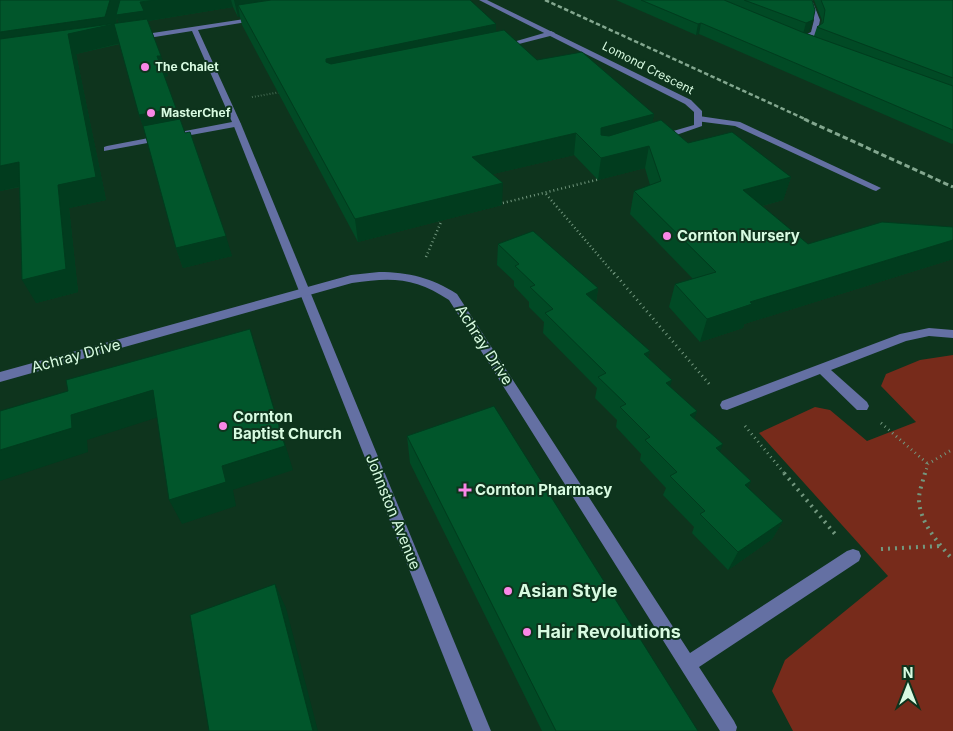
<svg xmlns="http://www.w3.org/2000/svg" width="953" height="731" viewBox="0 0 953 731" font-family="Inter,sans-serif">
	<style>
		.green { fill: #772b1b }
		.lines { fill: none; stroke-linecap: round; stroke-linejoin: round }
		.path-far3 { stroke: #73987f; stroke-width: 2; stroke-dasharray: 0.5 2.5; stroke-linecap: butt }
		.path-far2 { stroke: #73987f; stroke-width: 2.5; stroke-dasharray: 1 3; stroke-linecap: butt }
		.path-far1 { stroke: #73987f; stroke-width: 3; stroke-dasharray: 1 4; stroke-linecap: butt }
		.path { stroke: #73987f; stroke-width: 4; stroke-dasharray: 2 5; stroke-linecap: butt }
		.service { fill: #6470a3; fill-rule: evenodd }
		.pedestrian { fill: #6470a3; fill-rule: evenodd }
		.minor { fill: #6470a3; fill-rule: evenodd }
		.rail-far1 { stroke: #83a78f; stroke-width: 2.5; stroke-dasharray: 4.5 2.5; stroke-linecap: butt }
		.rail { stroke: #83a78f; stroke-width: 3; stroke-dasharray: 5.5 3; stroke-linecap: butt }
		.wall { fill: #014a25; fill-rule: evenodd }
		.shaded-wall { fill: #013c1e }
		.building { fill: #01562b; stroke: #013c1e }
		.poi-dot { fill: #fa87e7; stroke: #0e341d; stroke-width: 2 }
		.labels { text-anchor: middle; stroke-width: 4; stroke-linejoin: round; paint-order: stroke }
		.far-poi-label { font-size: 12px; font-weight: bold; fill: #d8fbe1; stroke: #0e341d; text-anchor: start }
		.far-street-label { font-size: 12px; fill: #d8fbe1; stroke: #0e341d }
		.poi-label { font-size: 15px; font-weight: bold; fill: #d8fbe1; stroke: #0e341d; text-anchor: start }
		.street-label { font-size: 15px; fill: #d8fbe1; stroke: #0e341d }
		.near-poi-label { font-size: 18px; font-weight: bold; fill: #d8fbe1; stroke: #0e341d; text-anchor: start }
	</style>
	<rect width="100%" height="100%" fill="#0e341d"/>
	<!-- green -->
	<polygon class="green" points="953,355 953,731 793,731 772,691 785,660 888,576 759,433 815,407 830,410 867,441 916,422 881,386 886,374 920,360"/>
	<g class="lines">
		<!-- path-far3 -->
		<polyline class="path-far3" points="252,97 281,92"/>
		<!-- path-far2 -->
		<g class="path-far2">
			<polyline points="546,194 615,275"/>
			<polyline points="499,204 600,179"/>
			<polyline points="426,257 441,222 439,220"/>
		</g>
		<!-- path-far1 -->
		<g class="path-far1">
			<polyline points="614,273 710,385"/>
			<polyline points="881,423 928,464"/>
			<polyline points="745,426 785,474"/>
			<polyline points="925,474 928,464 953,449"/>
		</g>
		<!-- path -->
		<g class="path">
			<polyline points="784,473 835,534"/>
			<path d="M925 473C923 481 919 491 919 499 919 522 939 544 953 560"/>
			<polyline points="881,549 940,546"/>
		</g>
		<!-- service -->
		<g class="service">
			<polygon points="551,31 555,33 554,35 503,48 499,46"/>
			<polygon points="699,116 740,122 881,188 876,191 873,190 735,126 696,121 696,117"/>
		</g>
		<!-- pedestrian -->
		<polygon class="pedestrian" points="237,121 241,124 491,731 473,731 233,124"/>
		<!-- minor -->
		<g class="minor">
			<polygon points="479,0 487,0 691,100 702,111 702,126 662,140 656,140 656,136 694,125 694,112 685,104"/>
			<polygon points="806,0 812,0 820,20 817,35 802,41 798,39 811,32 814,20"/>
			<polygon points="257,17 259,18 259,20 198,30 241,124 240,126 104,151 104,147 107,146 232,122 192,31 136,40 132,38 133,36"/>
			<path d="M379 272C409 272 432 278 457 294L690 653 847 551 853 549 859 551 861 556 859 561 699 667 734 721 737 727 736 731H720L449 300C415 277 391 277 352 283L0 382V372L351 275Z"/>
			<polygon points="929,328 953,330 953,338 929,336 906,341 831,370 867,402 869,406 867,410 857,410 820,374 727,410 722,409 720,405 722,401 900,334"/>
		</g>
		<!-- rail-far1 -->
		<polyline class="rail-far1" points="545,0 807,120"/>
		<!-- rail -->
		<polyline class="rail" points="804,119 953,187"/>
	</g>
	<!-- wall -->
	<g class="wall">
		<path d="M0 0H470L496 24V31L537 60 654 114 652 123 688 143 791 177 783 200 762 206 808 244 953 227V259L744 324 743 328 700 342 669 307 675 284 693 279 630 214 634 191 650 185 645 168 598 180 574 155 493 174 502 205 358 242 242 25 240 17H238L233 7 148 21 168 76 164 77 179 119 232 256 183 268 176 248 143 126 139 115 120 44 76 54 106 200 69 208 78 292 36 303 20 187 0 191ZM117 17 119 23H116Z"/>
		<polygon points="616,0 812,0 809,31 805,33 814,36 817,27 821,24 822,20 814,0 953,0 953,143 952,144 699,34 696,35"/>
		<polygon points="498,244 598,288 596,303 650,351 648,358 670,387 697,411 694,418 720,452 751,481 748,488 783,521 772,539 728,570 692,533 694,527 663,495 666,488 640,460 641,454 616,427 617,420 595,398 597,388 543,333 544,322 529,307 529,302 514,286 514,281 497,265"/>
		<polygon points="407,436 698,731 542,731 410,463"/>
	</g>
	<!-- shaded-wall -->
	<g class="shaded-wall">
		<polygon points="110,0 122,0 140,2 155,0 231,0 233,7 147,21 123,35 117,17 115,26 121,43 76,54 106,200 69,208 78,292 36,303 22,280 66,269 0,54 0,32"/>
		<polygon points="234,0 351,0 238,5 240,17 238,17"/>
		<polygon points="813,20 809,31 803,34 806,23"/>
		<polygon points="701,23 699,34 696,35 698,24"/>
		<polygon points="496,24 496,43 330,79 326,62 326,59"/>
		<polygon points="157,56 161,56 168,76 164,77"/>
		<polygon points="176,108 183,130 147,137 139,115"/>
		<polygon points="654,114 650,136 598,150 601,128"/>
		<polygon points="576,133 574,155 472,179 472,157"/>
		<polygon points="649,146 645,168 598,180 601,158"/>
		<polygon points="19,162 31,184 0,191 0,166"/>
		<polygon points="791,177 783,200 736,213 743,190"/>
		<polygon points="503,183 502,205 358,242 355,219"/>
		<polygon points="226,236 232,256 183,268 176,248"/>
		<polygon points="953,240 953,259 744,324 743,328 700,342 707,319 750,302"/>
		<polygon points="598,288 595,309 586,294"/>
		<polygon points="250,329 293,470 233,490 236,506 182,524 169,500 222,466"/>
		<polygon points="650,351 644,371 644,354"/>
		<polygon points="672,380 666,400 666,383"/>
		<polygon points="153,390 165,415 87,440 88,452 0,481 0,450 71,415"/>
		<polygon points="697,411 690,431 690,415"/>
		<polygon points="723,444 715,464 716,448"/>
		<polygon points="751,481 742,501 745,485"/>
		<polygon points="783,521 772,539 728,570 738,552"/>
		<polygon points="275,584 286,608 318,731 313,731"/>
	</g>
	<!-- building -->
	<g class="building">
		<polygon points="0,0 110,0 105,17 0,32"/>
		<polygon points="120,0 155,0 140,2 144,11 116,15"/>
		<polygon points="271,0 470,0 496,24 326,59 326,62 331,64 504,30 537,60 582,52 654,114 601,128 601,135 609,136 661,120 688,143 732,132 791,177 743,190 808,244 882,222 953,227 953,240 750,302 752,304 707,319 675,284 716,272 634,191 661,181 649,146 601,158 576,133 472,157 503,183 355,219 238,5"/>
		<polygon points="641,0 724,0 802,32 953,86 953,130 701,23 698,24"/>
		<polygon points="744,0 812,0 815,10 813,20 806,23"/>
		<polygon points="821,0 953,0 953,78 817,27 823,23 825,10"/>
		<polygon points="147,19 161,56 157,56 176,108 139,115 114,24 68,34 96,177 58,185 66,269 22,280 19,162 0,166 0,39"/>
		<polygon points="180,119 185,133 190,132 226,236 176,248 143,126"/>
		<polygon points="533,231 598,288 586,294 650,351 644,354 672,380 666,383 697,411 690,415 723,444 716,448 751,481 745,485 783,521 738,552 700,514 705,511 670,476 677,472 645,440 650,437 620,407 626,404 598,377 606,373 545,313 553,309 530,287 535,285 515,266 519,264 498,244"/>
		<polygon points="250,329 285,446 222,466 226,482 169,500 153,390 71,415 72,428 0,450 0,411 68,391 66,380"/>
		<polygon points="494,406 698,731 556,731 407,436"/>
		<polygon points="275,584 313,731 209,731 190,615"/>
	</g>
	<!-- markers -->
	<g class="poi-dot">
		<circle cx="145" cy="67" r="5"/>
		<circle cx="151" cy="113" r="5"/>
		<circle cx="667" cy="236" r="5"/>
		<circle cx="223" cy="426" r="5"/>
		<path d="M462.5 482.5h5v5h5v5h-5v5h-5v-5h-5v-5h5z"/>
		<circle cx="508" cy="591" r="5"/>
		<circle cx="527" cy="632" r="5"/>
	</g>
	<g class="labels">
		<!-- far-poi labels -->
		<g class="far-poi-label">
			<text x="155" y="71">The Chalet</text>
			<text x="161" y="117">MasterChef</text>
		</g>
		<!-- far-street labels -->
		<g class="far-street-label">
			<text transform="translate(648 68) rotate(27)" y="4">Lomond Crescent</text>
		</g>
		<!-- poi labels -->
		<g class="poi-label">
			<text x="677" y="241">Cornton Nursery</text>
			<text x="233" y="422">Cornton<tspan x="233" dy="17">Baptist Church</tspan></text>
			<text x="475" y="495">Cornton Pharmacy</text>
		</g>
		<!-- street labels -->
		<g class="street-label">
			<text transform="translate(484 345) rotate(57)" y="5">Achray Drive</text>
			<text transform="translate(76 356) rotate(-15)" y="5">Achray Drive</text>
			<text transform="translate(393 512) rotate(68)" y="5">Johnston Avenue</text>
		</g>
		<!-- near-poi labels -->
		<g class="near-poi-label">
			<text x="518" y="597">Asian Style</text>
			<text x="537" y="638">Hair Revolutions</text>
		</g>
	</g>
	<!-- north arrow -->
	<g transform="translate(908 686)" stroke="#0e341d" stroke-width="4" paint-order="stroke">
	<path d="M0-4L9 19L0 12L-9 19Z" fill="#d8fbe1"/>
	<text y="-8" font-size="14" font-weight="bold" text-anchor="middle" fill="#d8fbe1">N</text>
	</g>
</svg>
